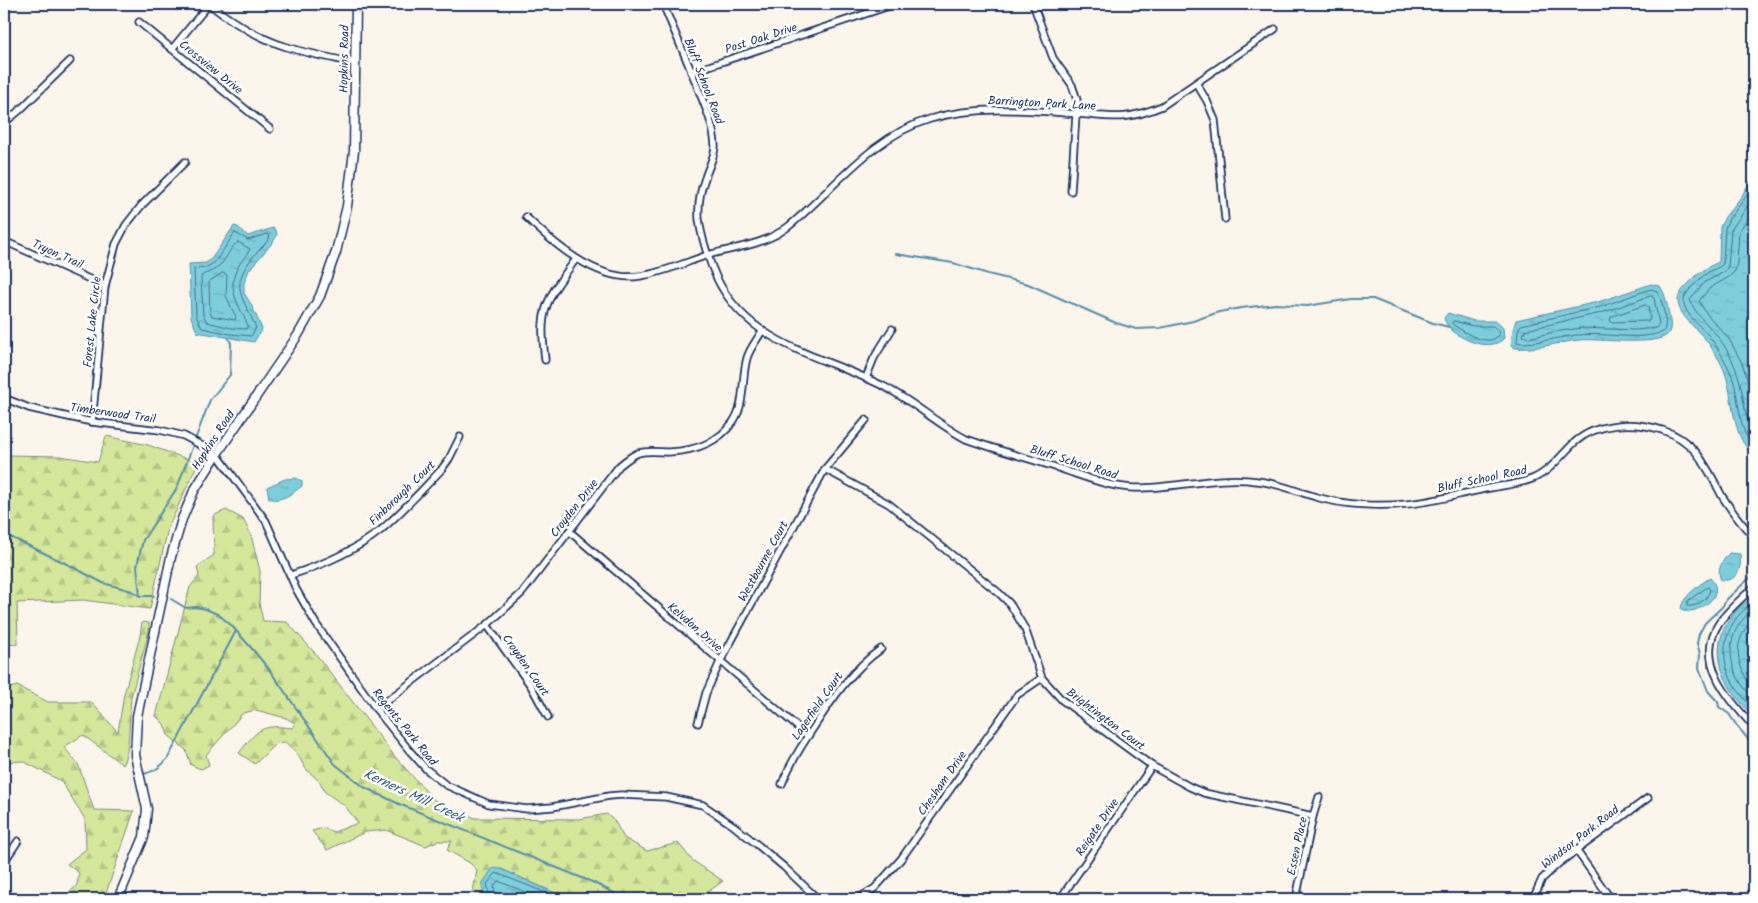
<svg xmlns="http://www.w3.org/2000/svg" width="1758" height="903" viewBox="0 0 1758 903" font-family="Kalam,sans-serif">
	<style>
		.forest { fill: url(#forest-firs); stroke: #788b7c }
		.water { fill: url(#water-ripples); stroke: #568ea9 }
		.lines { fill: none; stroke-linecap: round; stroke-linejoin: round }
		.shore { stroke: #436e90; stroke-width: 1 }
		.stream { stroke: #568ea9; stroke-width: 2 }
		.minor-casing { stroke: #1b2f5e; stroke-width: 9 }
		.secondary-casing { stroke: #1b2f5e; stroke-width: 11 }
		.minor { stroke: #fff; stroke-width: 5.5 }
		.secondary { stroke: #fff; stroke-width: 8 }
		.labels { text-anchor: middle; stroke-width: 5; stroke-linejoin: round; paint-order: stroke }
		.street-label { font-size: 12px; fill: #1b2f5e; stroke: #fff }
		.water-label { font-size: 14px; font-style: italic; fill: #395e84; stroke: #fff }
	</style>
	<defs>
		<pattern id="forest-firs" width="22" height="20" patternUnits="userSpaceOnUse" patternTransform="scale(1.25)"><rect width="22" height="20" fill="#d5e79b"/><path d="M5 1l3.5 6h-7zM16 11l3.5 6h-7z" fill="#b6c688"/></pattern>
		<pattern id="water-ripples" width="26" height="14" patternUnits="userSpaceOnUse" patternTransform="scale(1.25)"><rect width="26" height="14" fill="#7ecddb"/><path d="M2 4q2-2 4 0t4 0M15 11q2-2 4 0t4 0" fill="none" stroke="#6cb0be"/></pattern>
	</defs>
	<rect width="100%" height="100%" fill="#fbf5ec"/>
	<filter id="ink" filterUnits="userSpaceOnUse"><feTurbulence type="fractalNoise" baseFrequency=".02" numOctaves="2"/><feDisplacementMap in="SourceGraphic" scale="10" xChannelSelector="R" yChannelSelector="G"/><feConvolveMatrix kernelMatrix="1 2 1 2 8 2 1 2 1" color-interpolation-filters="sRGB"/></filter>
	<g filter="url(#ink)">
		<!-- forest -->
		<g class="forest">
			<polygon points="106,436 148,445 198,463 168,528 150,609 83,600 17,603 18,644 4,645 4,455 60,456 98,462"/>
			<path d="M226 510 243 519 251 535 260 571 259 603 263 621 287 622 315 653 396 758 434 800 475 818 579 819 607 814 615 822 624 838 647 851 678 843 692 860 723 881 698 899H575V896L553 892 501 869 482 884 485 899H482L473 892 477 870 470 863 447 850 452 841H437L426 846 386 830 365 832 327 850 312 831 323 828 334 832 358 823 345 806 325 792 320 782 306 769 296 752 285 742 276 743 255 764 239 753C258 729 261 724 292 728L295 723 286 718 256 710 243 713 206 755 209 765 201 769 191 765 186 750 168 735 164 724 156 716 190 587 199 576 197 567 214 555 213 516Z"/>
			<polygon points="142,622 149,623 149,631 131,697 128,747 123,765 83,735 64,747 78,764 94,810 134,811 104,899 63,899 77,885 79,873 67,864 86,849 85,819 61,781 23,761 4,762 4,690 17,686 48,702 91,702 118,732 124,694 140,636"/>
		</g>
		<!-- water -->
		<g class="water">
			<path d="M1754 175V453C1732 443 1733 393 1725 373 1721 361 1713 350 1706 340 1698 330 1677 314 1678 300 1679 293 1683 289 1688 284 1697 274 1706 267 1719 262L1720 227 1725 217 1741 197Z"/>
			<polygon points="234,226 238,227 248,236 273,228 276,230 277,235 273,242 249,270 244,283 244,293 251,304 262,329 254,342 197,332 191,317 189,264 206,263 212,258"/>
			<path d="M1651 284 1660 286C1666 295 1667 305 1669 315 1670 321 1672 328 1668 334 1657 347 1597 338 1580 340 1558 342 1537 350 1515 348L1511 345 1513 329 1516 320 1598 302Z"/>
			<path d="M1448 313 1474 321H1496L1503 328 1504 338C1490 355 1448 336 1444 318Z"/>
			<path d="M296 478 302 481V486C293 493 280 503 269 498L267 487 285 479Z"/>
			<path d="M1729 553 1740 554C1742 568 1738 582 1721 580 1716 569 1722 562 1729 553Z"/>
			<path d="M1710 578C1728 595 1699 614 1683 611L1681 609C1681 598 1701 583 1710 578Z"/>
			<path d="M1754 596V718C1745 707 1734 696 1728 684 1709 648 1722 617 1754 596Z"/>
			<polygon points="493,868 501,869 553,892 576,896 575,899 485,899 482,884"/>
		</g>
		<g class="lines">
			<!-- shore -->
			<g class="shore">
				<path d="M1754 186 1729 219 1725 228 1723 264C1719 268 1714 269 1710 271 1703 276 1685 291 1684 299 1682 313 1701 326 1709 336 1716 345 1722 355 1727 365 1742 391 1734 424 1754 448"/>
				<path d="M1754 197 1731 230 1728 267 1724 272 1705 282 1690 300C1695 313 1704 321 1713 331 1722 341 1730 354 1735 367 1745 390 1742 415 1754 437"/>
				<polyline points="1754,211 1739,231 1737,263 1735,271 1729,277 1710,288 1699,301 1706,313 1729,339 1742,363 1748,381 1754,418"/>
				<path d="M235 233 248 240 267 234 270 236C267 244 258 250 253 257 228 287 244 298 256 328L251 336 230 334 202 328 196 316 194 269 207 267 215 262Z"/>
				<path d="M238 242 250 249C247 255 242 260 239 265 225 289 239 304 248 326L246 329 231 328 207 322 203 315 201 276C208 272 215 271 221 264 227 258 231 246 238 242Z"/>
				<polygon points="223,273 227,275 226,296 236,317 235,320 212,316 210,313 209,282"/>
				<path d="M1651 289 1657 291C1661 297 1667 319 1665 327 1665 331 1663 331 1660 333 1634 341 1605 332 1578 335 1564 336 1526 346 1517 342L1518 330 1521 325 1600 307Z"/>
				<polygon points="1651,296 1654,298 1659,324 1656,328 1635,330 1581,328 1554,332 1529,338 1523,336 1525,330 1601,313"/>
				<polygon points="1646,305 1648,307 1650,318 1649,321 1612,322 1610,321 1611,317"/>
				<path d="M1454 321 1473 326H1493L1498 331 1499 335C1488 348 1466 333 1455 326L1452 323Z"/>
				<path d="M1708 587 1710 590C1707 600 1698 607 1687 606L1688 601Z"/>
				<path d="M1754 602C1726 620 1716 653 1733 683 1739 693 1747 701 1754 710"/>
				<path d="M1754 610C1730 625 1725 654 1738 678 1742 686 1749 693 1754 700"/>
				<path d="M1754 619C1731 640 1735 666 1754 689"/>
				<polyline points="490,899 487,884 496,873 562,899"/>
				<polyline points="496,899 494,886 498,881 543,899"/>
			</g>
			<!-- stream -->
			<g class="stream">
				<polyline points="896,254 953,263 988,274 1028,284 1116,323 1136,329 1160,328 1193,321 1219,312 1241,308 1276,304 1307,306 1351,299 1373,299 1433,323 1449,327"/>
				<polyline points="4,534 65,563 103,583 132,591 140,596 154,596"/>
				<polyline points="1754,574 1727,599 1722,607 1705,623 1699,634 1697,643 1700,654 1699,668 1708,691 1718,702 1719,707 1729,714 1737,726 1754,746"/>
				<polyline points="140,596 137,566 143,540 177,488 210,400 230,375 231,343 229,339"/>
				<polyline points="171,599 186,608 196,607 206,609 219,615 231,625 254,651 271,672 335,764 364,787 399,804 592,882 626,899"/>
				<path d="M144 774C155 771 161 767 168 758L236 631"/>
			</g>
			<defs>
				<g id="minor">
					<path d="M209 4C232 22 258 38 287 47 309 54 332 58 355 63"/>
					<path d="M663 4C675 33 688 62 699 91 706 109 714 126 715 146 715 156 708 168 705 178 700 191 698 205 699 219 701 236 706 251 712 267 741 344 817 353 883 386 913 401 937 424 966 439 997 450 1028 458 1058 468 1083 476 1108 487 1134 488 1175 489 1216 475 1257 481 1278 483 1296 491 1316 497 1344 505 1378 507 1407 504 1432 502 1456 495 1480 490 1497 486 1516 485 1532 479 1550 472 1561 455 1575 442 1598 422 1634 421 1662 430 1696 440 1707 468 1722 496 1731 510 1742 525 1754 537"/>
					<polyline points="1033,4 1053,58 1072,85 1077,100 1071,191"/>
					<polyline points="139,22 270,129"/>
					<polyline points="172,49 209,4"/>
					<polyline points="691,72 895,4"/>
					<polyline points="1196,83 1207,101 1215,120 1225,219"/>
					<polyline points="4,123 20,110 70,61"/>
					<path d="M526 217C554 244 598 283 640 276 663 273 686 262 708 255 737 247 765 245 789 226 835 188 871 137 930 119 976 105 1029 110 1077 114 1114 117 1126 121 1162 106L1275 29"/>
					<polyline points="4,241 105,286"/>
					<path d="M545 360C544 349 542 336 543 325 544 298 562 279 576 259"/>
					<polyline points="866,378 874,358 892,329"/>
					<polyline points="4,398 29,408 64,416 92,422 160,430 184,436 217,454 266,521 296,589 316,624 376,709 409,750 426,769 446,785 489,804 527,809 552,807 609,796 621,795 666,797 703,805 734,826 759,846 784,867 818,899"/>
					<polyline points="92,422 105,286 116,244 126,225 141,206 185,162"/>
					<polyline points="825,469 889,504 999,593 1010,604 1025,629 1042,678 1062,700 1152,766 1190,787 1204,793 1313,816"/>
					<polyline points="569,531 808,736"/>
					<path d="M291 575C322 565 355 551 381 530 402 512 422 490 441 470L449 459 460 437"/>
					<path d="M1754 587C1742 598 1729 609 1719 623 1694 661 1729 700 1754 727"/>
					<polyline points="487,625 531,686 548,717"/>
					<path d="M376 709 487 625 522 593 619 466C625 461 631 456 638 453 649 450 658 452 669 452 694 451 718 443 733 422 746 403 741 379 747 358 750 348 757 340 762 331"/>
					<polyline points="698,723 706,693 720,662 825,469 866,420"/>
					<path d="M782 784C790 763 803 743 816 724 835 695 853 669 881 649"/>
					<polyline points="1576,850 1611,899"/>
					<polyline points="4,862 18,841"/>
					<polyline points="857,899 875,888 901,859 1017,695 1042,678"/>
					<polyline points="1060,899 1152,766"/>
					<polyline points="1296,899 1313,816 1319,797"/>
					<polyline points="1533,899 1542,879 1559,863 1648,798"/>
				</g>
				<polyline id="secondary" points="118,899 144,837 147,809 135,755 137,716 171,557 182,519 194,491 217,454 298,335 320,296 336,252 347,206 354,151 356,4"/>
			</defs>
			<!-- minor casing -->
			<use href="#minor" class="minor-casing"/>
			<!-- secondary casing -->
			<use href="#secondary" class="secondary-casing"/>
			<!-- minor -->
			<use href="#minor" class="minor"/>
			<!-- secondary -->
			<use href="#secondary" class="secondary"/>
		</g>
	</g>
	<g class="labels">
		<!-- street labels -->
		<g class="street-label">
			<text transform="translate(761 38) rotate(-18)" y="4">Post Oak Drive</text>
			<text transform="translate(344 59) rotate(-89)" y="4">Hopkins Road</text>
			<text transform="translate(211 67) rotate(39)" y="4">Crossview Drive</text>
			<text transform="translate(704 81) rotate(69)" y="4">Bluff School Road</text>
			<text transform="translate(1042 103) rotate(3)" y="4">Barrington Park Lane</text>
			<text transform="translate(58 254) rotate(24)" y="4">Tryon Trail</text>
			<text transform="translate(92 322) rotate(-84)" y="4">Forest Lake Circle</text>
			<text transform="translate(113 413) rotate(8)" y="4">Timberwood Trail</text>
			<text transform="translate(213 440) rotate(-57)" y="4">Hopkins Road</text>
			<text transform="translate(1074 462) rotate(17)" y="4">Bluff School Road</text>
			<text transform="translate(1482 479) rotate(-12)" y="4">Bluff School Road</text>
			<text transform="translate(402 493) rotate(-44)" y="4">Finborough Court</text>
			<text transform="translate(574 508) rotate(-52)" y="4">Croyden Drive</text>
			<text transform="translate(763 561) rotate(-61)" y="4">Westbourne Court</text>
			<text transform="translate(695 627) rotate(41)" y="4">Kelvdon Drive</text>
			<text transform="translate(526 665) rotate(55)" y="4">Croyden Court</text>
			<text transform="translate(817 706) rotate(-55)" y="4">Lagerfield Court</text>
			<text transform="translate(1106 719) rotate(37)" y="4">Brightington Court</text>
			<text transform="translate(405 727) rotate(51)" y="4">Regents Park Road</text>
			<text transform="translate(942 783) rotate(-55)" y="4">Chesham Drive</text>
			<text transform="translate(1097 827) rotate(-56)" y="4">Reigate Drive</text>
			<text transform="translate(1580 837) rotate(-38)" y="4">Windsor Park Road</text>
			<text transform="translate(1297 846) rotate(-78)" y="4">Essen Place</text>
		</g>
		<!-- water labels -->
		<g class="water-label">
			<text transform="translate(414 795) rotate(25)" y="5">Kerners Mill Creek</text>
		</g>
	</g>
	<!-- margin -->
	<rect width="1758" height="903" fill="none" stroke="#fff" stroke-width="20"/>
	<rect x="10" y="10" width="1738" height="883" fill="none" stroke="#1b2f5e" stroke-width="2" filter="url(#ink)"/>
</svg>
